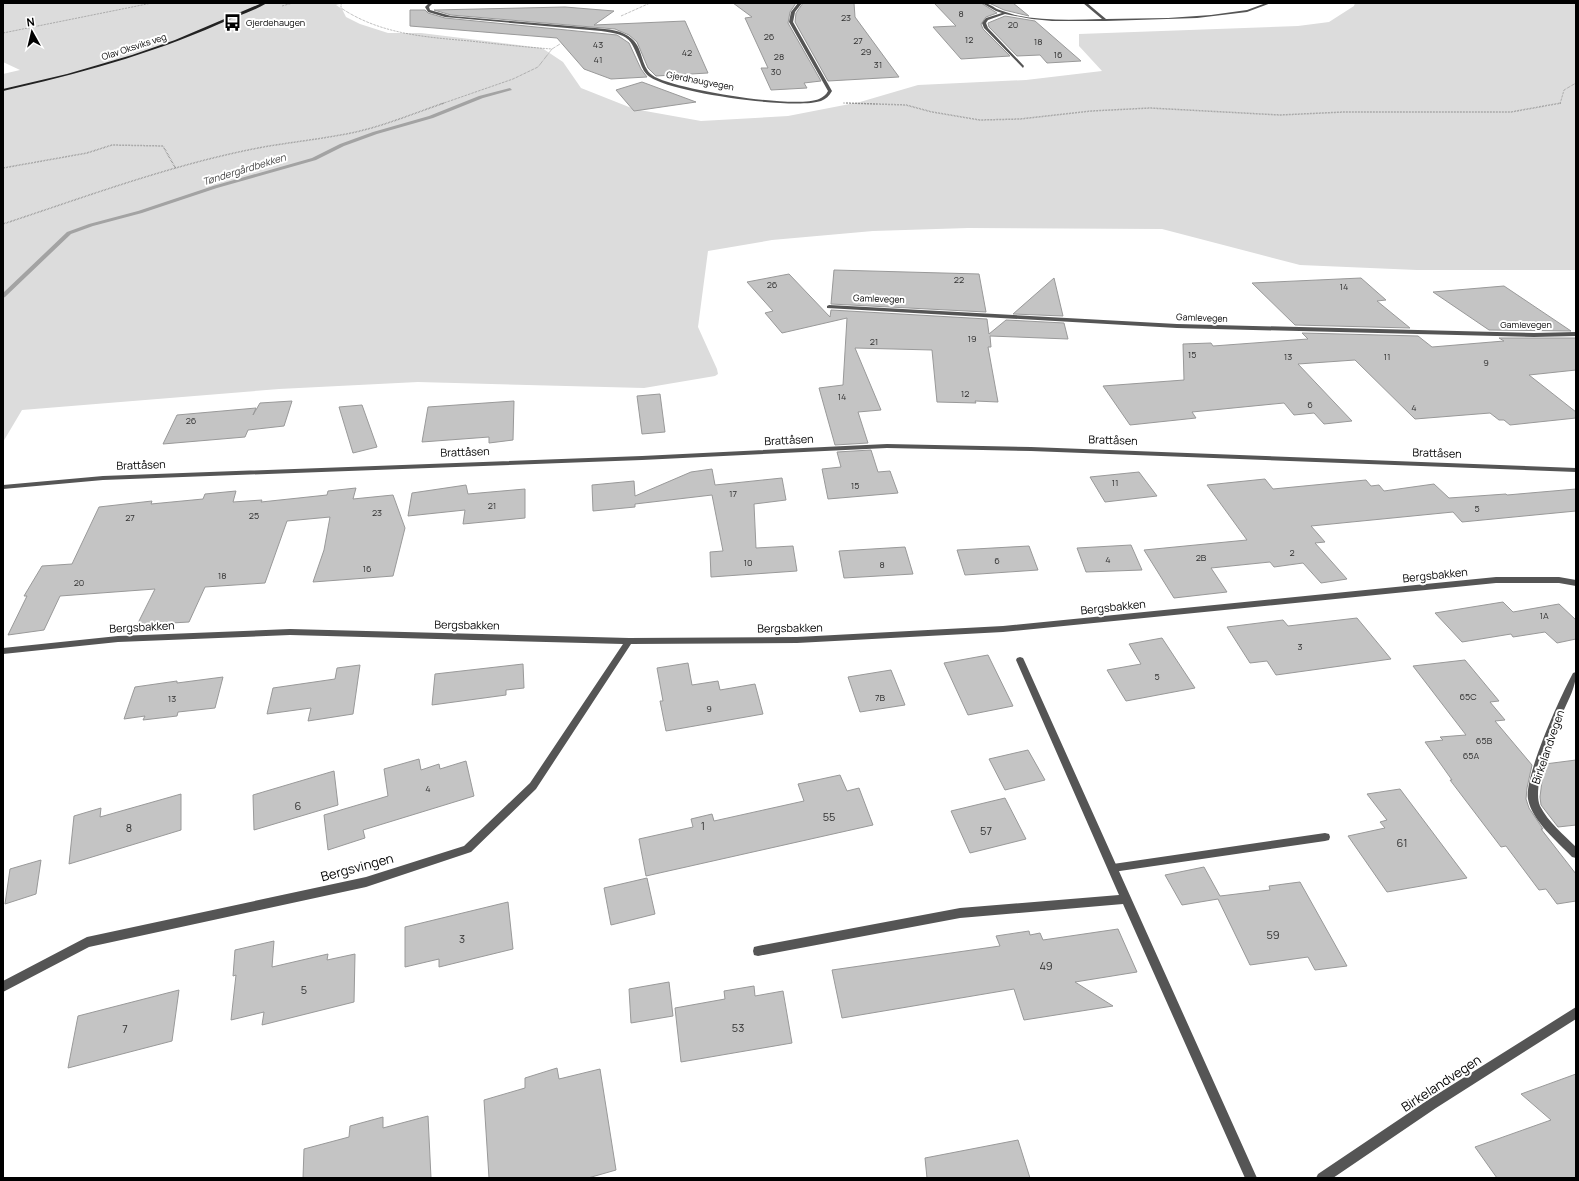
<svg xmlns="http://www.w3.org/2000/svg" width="1579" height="1181" viewBox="0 0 1579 1181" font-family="Manrope,sans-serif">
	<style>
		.green { fill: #dcdcdc }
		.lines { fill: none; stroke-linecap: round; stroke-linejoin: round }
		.stream { fill: #a3a3a3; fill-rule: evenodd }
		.building { fill: #c4c4c4; stroke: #999 }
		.path-far1 { stroke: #777; stroke-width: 1; stroke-dasharray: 0.5 1; stroke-linecap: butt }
		.path { stroke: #777; stroke-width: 1.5; stroke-dasharray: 0.5 1; stroke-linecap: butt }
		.lane { fill: #555; fill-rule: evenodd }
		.street { fill: #555; fill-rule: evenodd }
		.secondary { fill: #222; fill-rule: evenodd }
		.labels { text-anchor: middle; stroke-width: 4; stroke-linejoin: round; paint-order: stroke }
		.number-label { font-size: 9px; fill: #313131 }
		.far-poi-label { font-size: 9px; fill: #000; stroke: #fff; text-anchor: start }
		.far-street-label { font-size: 9px; fill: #000; stroke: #fff }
		.far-water-label { font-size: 10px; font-style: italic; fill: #444; stroke: #fff }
		.street-label { font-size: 11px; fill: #000; stroke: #fff }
		.near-number-label { font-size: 11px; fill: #313131 }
		.near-street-label { font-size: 13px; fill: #000; stroke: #fff }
	</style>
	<rect width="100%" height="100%" fill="#fff"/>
	<!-- green -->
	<polygon class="green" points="3,3 343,3 336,5 342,9 346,17 360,24 388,33 421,33 542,48 563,62 581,88 634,109 701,121 788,116 860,102 918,85 1026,80 1102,71 1079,46 1079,34 1298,26 1329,22 1354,6 1355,3 1576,3 1576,270 1417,270 1300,265 1162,229 968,228 873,231 772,240 708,251 698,327 717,369 718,374 715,376 644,388 418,382 279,389 22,410 3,442 3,74 20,70 3,62"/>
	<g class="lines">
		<!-- stream -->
		<polygon class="stream" points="510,88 512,90 483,98 433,118 377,134 344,146 316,160 217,188 142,213 93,226 71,234 5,297 3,298 3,293 67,232 89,224 138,211 213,186 312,158 340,144 373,132 429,116 479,96"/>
	</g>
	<!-- building -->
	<g class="building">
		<polygon points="733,3 796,3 790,12 788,23 821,81 804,83 807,88 771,90 761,68 768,68 745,18 752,17"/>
		<polygon points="803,3 854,3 855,17 899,77 828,81 795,22 796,13"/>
		<polygon points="934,3 981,3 997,13 986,17 981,24 983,29 1010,56 961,59 933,27 956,26"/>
		<polygon points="989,3 1013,3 1029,16 1004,10"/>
		<polygon points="565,7 614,11 594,25 685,21 708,73 656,76 648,68 637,42 629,35 615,29 451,15 434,10"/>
		<polygon points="410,10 425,10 428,13 445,18 617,35 629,43 641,69 647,77 611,79 584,69 557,38 410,26"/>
		<polygon points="1005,16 1035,21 1081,61 1047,63 1040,55 1017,56 989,27 988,23"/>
		<polygon points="642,82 696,102 634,111 616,90"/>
		<polygon points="834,270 979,274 986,312 831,304"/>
		<polygon points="789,274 830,317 831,310 987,319 989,334 1006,320 1064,323 1068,339 990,336 991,347 988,347 998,402 975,401 976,403 937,402 932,350 855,348 881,410 858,412 868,443 835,445 819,388 843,385 847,318 782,333 765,313 773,311 747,282"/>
		<polygon points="1054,278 1063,316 1013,314"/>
		<polygon points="1361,278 1386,300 1377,301 1410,328 1295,325 1252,283"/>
		<polygon points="1504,286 1571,331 1489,330 1433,292"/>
		<polygon points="1302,333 1418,336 1432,347 1504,341 1499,338 1576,338 1576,370 1529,375 1576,412 1576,418 1510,425 1504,420 1499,420 1490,413 1415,419 1355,360 1298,364 1352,421 1324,424 1314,413 1294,415 1284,403 1192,412 1196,418 1130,425 1103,386 1184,380 1183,344 1211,343 1213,346 1308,339"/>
		<polygon points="660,394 665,432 642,434 637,396"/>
		<polygon points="292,401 284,426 248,430 245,437 163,444 177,415 256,408 253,415 260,403"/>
		<polygon points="514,401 513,440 489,443 489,437 422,442 428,407"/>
		<polygon points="362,405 377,447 353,453 339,407"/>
		<polygon points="871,450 878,472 890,471 898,493 828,499 822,469 841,467 837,452"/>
		<polygon points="712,469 715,485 782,478 786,500 754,504 756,548 793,546 797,571 711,577 710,552 723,551 712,495 635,504 635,507 593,511 592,485 634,481 635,496 691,472"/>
		<polygon points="1139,472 1157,496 1105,502 1090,477"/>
		<polygon points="1265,479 1273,489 1366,480 1371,486 1379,485 1384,491 1434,484 1449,498 1506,494 1507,495 1576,489 1576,511 1462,522 1453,512 1311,526 1325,542 1315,543 1347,579 1321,583 1303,563 1274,567 1270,562 1211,568 1227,592 1174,598 1144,550 1247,540 1207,485"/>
		<polygon points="466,485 468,494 525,489 525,518 463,524 465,510 408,516 412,493"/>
		<polygon points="356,488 353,499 393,495 405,528 393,576 313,582 324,550 330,517 287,521 265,583 205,587 189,622 137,625 155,589 60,596 44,630 8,635 27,596 24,596 42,566 72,564 99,507 152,501 151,504 203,499 205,494 236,491 233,502 262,500 261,502 327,495 328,491"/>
		<polygon points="1131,545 1142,570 1086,572 1077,548"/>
		<polygon points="1029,546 1038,570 965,575 957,550"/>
		<polygon points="905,547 913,574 844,578 839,551"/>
		<polygon points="1503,602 1513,612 1559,604 1576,620 1576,639 1557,643 1545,632 1513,637 1511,634 1462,642 1435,613"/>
		<polygon points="1357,618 1391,659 1276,675 1267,661 1250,663 1227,627 1283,620 1288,626"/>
		<polygon points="1162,638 1195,688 1126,701 1107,670 1141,664 1129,644"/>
		<polygon points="988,655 1013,706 968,715 944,663"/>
		<polygon points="1465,660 1499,701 1490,702 1505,720 1495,721 1532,765 1527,788 1526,799 1529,808 1543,829 1541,829 1576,874 1576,901 1557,904 1546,889 1539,890 1506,846 1501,847 1450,780 1452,780 1425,742 1443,740 1440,737 1466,735 1413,666"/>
		<polygon points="688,663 692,685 718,681 720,690 755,684 763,714 666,731 660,701 663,701 657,668"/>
		<polygon points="523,664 524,688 506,690 506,695 432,705 435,674"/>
		<polygon points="360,665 353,714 308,721 311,708 267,714 273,688 335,679 337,668"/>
		<polygon points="891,670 905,705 860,712 848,677"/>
		<polygon points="223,677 215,708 178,712 177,716 143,720 145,716 124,719 135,687 177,681 177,683"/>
		<polygon points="1028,750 1045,780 1005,790 989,759"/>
		<polygon points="419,759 421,770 439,764 440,769 466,761 474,796 363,830 365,838 328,850 324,815 388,796 384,769"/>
		<polygon points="1576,760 1576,825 1558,827 1541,805 1540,797 1543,773 1545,764"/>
		<polygon points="334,771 338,805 254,830 253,795"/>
		<polygon points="840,775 847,791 859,788 873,825 646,876 639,839 693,827 691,819 712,814 714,821 804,801 798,784"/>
		<polygon points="1400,789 1467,878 1387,892 1348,836 1385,828 1380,822 1387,820 1367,794"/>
		<polygon points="181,794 181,830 69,864 74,816 101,808 100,817"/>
		<polygon points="1005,798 1026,839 970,853 951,811"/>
		<polygon points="41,860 36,894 5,904 10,869"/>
		<polygon points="1204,867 1220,896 1270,890 1269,886 1300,882 1347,966 1315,970 1308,957 1250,965 1218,899 1182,905 1165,875"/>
		<polygon points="647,878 655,914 611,925 604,888"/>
		<polygon points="508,902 513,949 439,967 439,959 405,967 405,927"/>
		<polygon points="1118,929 1137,972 1075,982 1113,1006 1024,1020 1014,989 842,1018 832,970 1000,946 996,936 1029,931 1030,935 1040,933 1043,940"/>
		<polygon points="274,941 272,967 328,954 327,960 355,954 354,1002 262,1025 264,1012 231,1020 236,975 233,976 235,950"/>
		<polygon points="669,982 673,1016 631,1023 629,989"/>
		<polygon points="754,986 755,996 783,991 792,1043 681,1062 675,1008 725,999 724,991"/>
		<polygon points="179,990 172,1041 68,1068 78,1016"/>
		<polygon points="557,1068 559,1079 600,1069 616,1170 588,1178 489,1178 484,1100 525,1088 525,1078"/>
		<polygon points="1576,1074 1576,1178 1497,1178 1475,1147 1551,1120 1521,1094"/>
		<polygon points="428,1116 431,1178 303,1178 304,1149 349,1137 350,1126 383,1117 383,1128"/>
		<polygon points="1018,1140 1030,1178 927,1178 925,1158"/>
	</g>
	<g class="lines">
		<!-- path-far1 -->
		<g class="path-far1">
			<path d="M343 3 341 4V8C380 34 424 37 470 41 497 44 524 47 552 49L538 67 513 79 441 104"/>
			<polyline points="282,6 293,3"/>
			<polyline points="621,16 650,3"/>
			<polyline points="3,33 152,3"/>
			<polyline points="552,49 560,44"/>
			<polyline points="843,103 877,104"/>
			<polyline points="1560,104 1564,90 1576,83"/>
		</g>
		<!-- path -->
		<g class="path">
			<polyline points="846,103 906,105 932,112 980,120 1020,119 1091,111 1150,108 1280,115 1344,112 1511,112 1561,103"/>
			<polyline points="3,168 87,153 112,145 163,146 176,169"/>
			<path d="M3 224C85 197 168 166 253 149 283 143 315 140 346 134 379 128 412 114 444 103"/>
		</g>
		<!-- lane -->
		<g class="lane">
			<polygon points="395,3 400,3 398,4"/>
			<polygon points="1049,3 1084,3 1082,4"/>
			<path d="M1576 672C1576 687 1569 698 1563 712 1555 732 1531 786 1540 806 1548 822 1564 835 1576 847V858L1572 857C1558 842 1532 821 1528 799 1524 776 1561 695 1573 673Z"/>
			<polygon points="1325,833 1329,834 1330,837 1329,840 1325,841 1113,872 1109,871 1108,868 1109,865 1113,864"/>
		</g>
		<!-- street -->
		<g class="street">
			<path d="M429 3H433L429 7 430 10 451 16 595 28C607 29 623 30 632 39 644 49 640 69 655 77 680 90 794 109 819 99 823 97 826 95 828 91L789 22 791 12 798 3H802L795 12 793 22 832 91C829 96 826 99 821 101 794 110 673 93 650 77 645 74 642 68 640 62 630 37 629 35 601 31L445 17 428 12 425 7Z"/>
			<path d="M982 3C988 3 992 6 997 9 1002 11 1009 13 1015 15 1043 21 1073 20 1102 19L1083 3H1087L1106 19 1168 18 1211 15 1247 10 1266 3H1271L1247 12 1197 18 1106 21H1052L1032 19 1005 14 988 20 986 23 988 28 1024 66 1023 68 984 28 982 23 986 18 1002 13 996 11Z"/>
			<polygon points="829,305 1177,324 1534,333 1576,332 1576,336 1534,337 1177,328 827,308 827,306"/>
			<polygon points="887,444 1031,447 1576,468 1576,472 1031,451 887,448 642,460 103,480 3,489 3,485 103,476 642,456"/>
			<polygon points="1496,577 1559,577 1576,580 1576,586 1559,583 1496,583 1003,632 797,643 631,644 536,789 471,852 366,887 89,947 3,992 3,981 87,937 366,877 464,846 530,783 623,644 290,635 118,642 3,654 3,648 118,636 290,629 629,638 797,637 1003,626"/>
			<polygon points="1020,657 1023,658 1024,660 1257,1178 1245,1178 1123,904 960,918 758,956 754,955 753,951 754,947 758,946 960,908 1119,895 1016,660 1017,658"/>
			<polygon points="1576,1007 1576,1019 1436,1108 1333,1178 1316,1178 1318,1174 1428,1100"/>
		</g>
		<!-- secondary -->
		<path class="secondary" d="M262 3H267C252 12 234 17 219 24 149 55 77 74 3 91V89L67 74 132 55 175 40Z"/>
	</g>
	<!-- icons -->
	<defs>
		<symbol id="bus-bare" viewBox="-9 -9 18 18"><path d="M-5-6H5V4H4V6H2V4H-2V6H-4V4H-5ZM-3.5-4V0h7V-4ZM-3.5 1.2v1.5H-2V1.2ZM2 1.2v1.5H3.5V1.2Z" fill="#000" stroke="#fff" stroke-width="2.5" paint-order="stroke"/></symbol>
	</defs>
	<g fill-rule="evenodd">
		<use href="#bus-bare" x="220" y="10" width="25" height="25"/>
	</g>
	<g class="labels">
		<!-- number labels -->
		<g class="number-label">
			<text x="961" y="17">8</text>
			<text x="846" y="21">23</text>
			<text x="1013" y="28">20</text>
			<text x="769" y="40">26</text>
			<text x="969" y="43">12</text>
			<text x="858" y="44">27</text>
			<text x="1038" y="45">18</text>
			<text x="598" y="48">43</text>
			<text x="866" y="55">29</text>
			<text x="687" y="56">42</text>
			<text x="1058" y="58">16</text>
			<text x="779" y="60">28</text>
			<text x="598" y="63">41</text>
			<text x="878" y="68">31</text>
			<text x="776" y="75">30</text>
			<text x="959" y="283">22</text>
			<text x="772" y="288">26</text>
			<text x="1344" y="290">14</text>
			<text x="972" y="342">19</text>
			<text x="874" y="345">21</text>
			<text x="1192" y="358">15</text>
			<text x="1288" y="360">13</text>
			<text x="1387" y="360">11</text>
			<text x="1486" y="366">9</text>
			<text x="965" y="397">12</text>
			<text x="842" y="400">14</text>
			<text x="1310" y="408">6</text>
			<text x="1414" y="411">4</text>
			<text x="191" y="424">26</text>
			<text x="1115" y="486">11</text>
			<text x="855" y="489">15</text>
			<text x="733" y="497">17</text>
			<text x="492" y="509">21</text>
			<text x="1477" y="512">5</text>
			<text x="377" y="516">23</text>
			<text x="254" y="519">25</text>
			<text x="130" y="521">27</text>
			<text x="1292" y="556">2</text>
			<text x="1201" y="561">2B</text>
			<text x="1108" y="563">4</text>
			<text x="997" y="564">6</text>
			<text x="748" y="566">10</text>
			<text x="882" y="568">8</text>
			<text x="367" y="572">16</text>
			<text x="222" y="579">18</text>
			<text x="79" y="586">20</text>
			<text x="1544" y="619">1A</text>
			<text x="1300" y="650">3</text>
			<text x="1157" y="680">5</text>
			<text x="1468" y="700">65C</text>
			<text x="880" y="701">7B</text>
			<text x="172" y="702">13</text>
			<text x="709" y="712">9</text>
			<text x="1484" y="744">65B</text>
			<text x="1471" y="759">65A</text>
			<text x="428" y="792">4</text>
		</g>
		<!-- far-poi labels -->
		<g class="far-poi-label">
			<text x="246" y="26">Gjerdehaugen</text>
		</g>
		<!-- far-street labels -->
		<g class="far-street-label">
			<text transform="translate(134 47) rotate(-18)" y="3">Olav Oksviks veg</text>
			<text transform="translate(700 81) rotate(11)" y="3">Gjerdhaugvegen</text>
			<text transform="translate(879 299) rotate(2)" y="3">Gamlevegen</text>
			<text transform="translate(1202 318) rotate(2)" y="3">Gamlevegen</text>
			<text x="1526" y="328">Gamlevegen</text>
		</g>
		<!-- far-water labels -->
		<g class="far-water-label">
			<text transform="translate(244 169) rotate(-17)" y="4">Tøndergårdbekken</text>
		</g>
		<!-- street labels -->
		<g class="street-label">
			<text transform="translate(789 440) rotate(-3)" y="4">Brattåsen</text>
			<text transform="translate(1113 440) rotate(2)" y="4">Brattåsen</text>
			<text transform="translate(465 452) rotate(-2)" y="4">Brattåsen</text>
			<text transform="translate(1437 453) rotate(2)" y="4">Brattåsen</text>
			<text transform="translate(141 465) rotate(-2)" y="4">Brattåsen</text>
			<text transform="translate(1435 575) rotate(-6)" y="4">Bergsbakken</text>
			<text transform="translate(1113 607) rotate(-6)" y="4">Bergsbakken</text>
			<text transform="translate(467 625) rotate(1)" y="4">Bergsbakken</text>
			<text transform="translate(142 627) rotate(-3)" y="4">Bergsbakken</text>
			<text transform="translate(790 628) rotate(-1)" y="4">Bergsbakken</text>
			<text transform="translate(1548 747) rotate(-71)" y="4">Birkelandvegen</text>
		</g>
		<!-- near-number labels -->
		<g class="near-number-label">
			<text x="298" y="810">6</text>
			<text x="829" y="821">55</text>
			<text x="703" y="830">1</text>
			<text x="129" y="832">8</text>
			<text x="986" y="835">57</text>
			<text x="1402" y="847">61</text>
			<text x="1273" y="939">59</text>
			<text x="462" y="943">3</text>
			<text x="1046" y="970">49</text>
			<text x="304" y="994">5</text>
			<text x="738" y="1032">53</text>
			<text x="125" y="1033">7</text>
		</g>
		<!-- near-street labels -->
		<g class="near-street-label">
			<text transform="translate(357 867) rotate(-15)" y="5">Bergsvingen</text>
			<text transform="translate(1441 1083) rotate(-33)" y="5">Birkelandvegen</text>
		</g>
	</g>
	<!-- border -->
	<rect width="1579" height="1181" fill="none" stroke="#000000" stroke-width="8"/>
	<!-- north arrow -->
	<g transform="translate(32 32) rotate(352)" stroke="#ffffff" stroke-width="3" paint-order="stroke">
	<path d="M0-3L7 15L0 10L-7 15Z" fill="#000000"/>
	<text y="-6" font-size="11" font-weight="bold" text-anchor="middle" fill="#000000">N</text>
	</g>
</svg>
